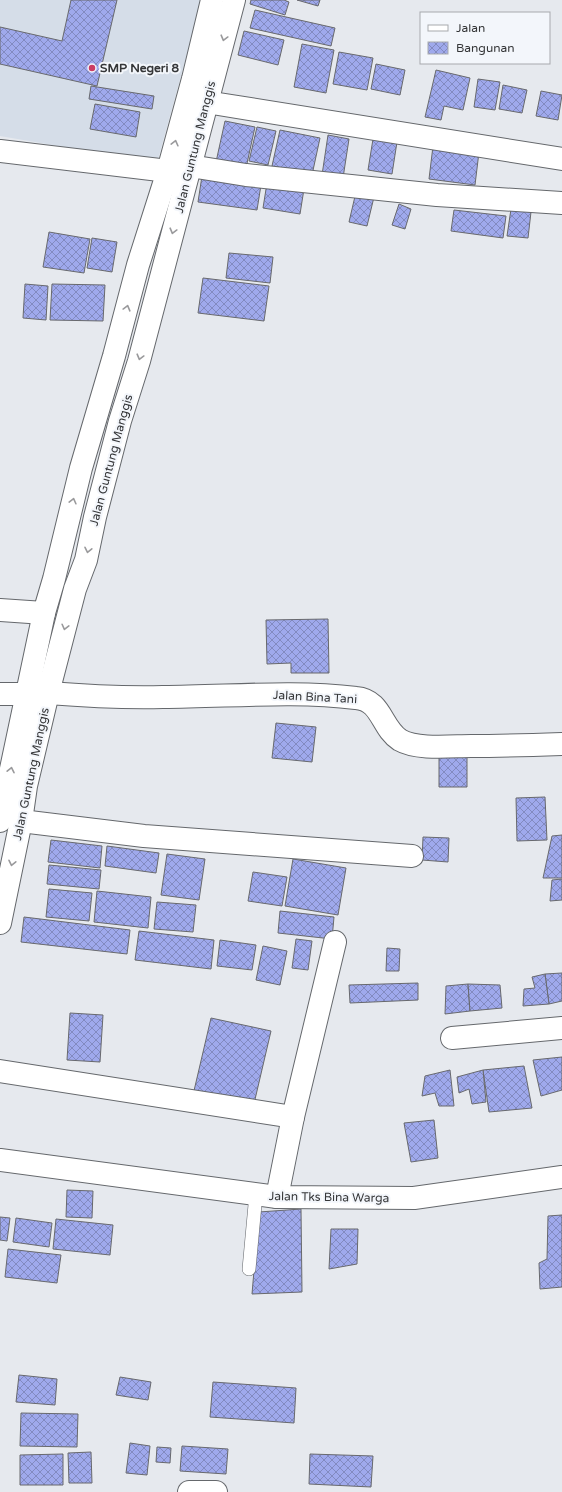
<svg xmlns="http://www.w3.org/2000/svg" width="562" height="1492" viewBox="0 0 562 1492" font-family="'Varela Round',sans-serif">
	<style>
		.built { fill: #d5dde8 }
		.building { fill: url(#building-cross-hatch); stroke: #68696d }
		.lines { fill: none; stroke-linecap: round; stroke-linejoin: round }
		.service-casing { stroke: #65686c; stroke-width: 14 }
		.minor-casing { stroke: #65686c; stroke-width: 24 }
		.tertiary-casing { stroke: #65686c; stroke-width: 24 }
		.service { stroke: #fff; stroke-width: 13 }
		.minor { stroke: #fff; stroke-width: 22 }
		.tertiary { stroke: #fff; stroke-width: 22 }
		.oneway { stroke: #9a9a9c }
		.poi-dot { fill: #cb3c63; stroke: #f3f6fb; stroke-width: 1.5 }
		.labels { text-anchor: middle; stroke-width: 4; stroke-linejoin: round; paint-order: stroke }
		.poi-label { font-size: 12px; font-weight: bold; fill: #353638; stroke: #f3f6fb; text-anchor: start }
		.street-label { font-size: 12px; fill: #353638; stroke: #f3f6fb }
	</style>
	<defs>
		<pattern id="building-cross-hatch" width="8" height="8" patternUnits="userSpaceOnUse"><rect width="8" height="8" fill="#9fa9ec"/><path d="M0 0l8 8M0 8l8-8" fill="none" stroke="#828ac0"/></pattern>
	</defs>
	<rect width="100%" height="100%" fill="#e6e9ee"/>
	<!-- built -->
	<polygon class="built" points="0,0 202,0 157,163 0,136"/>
	<!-- building -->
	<g class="building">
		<polygon points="71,0 117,0 97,86 0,64 0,27 62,41"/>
		<polygon points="251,0 284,0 289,2 285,15 250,4"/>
		<polygon points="297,0 320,0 318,6"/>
		<polygon points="255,10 335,28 331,46 250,28"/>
		<polygon points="244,31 284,40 278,65 238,55"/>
		<polygon points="302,44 334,50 326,93 294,87"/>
		<polygon points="339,52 373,58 367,90 333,84"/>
		<polygon points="376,64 405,70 400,95 371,89"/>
		<polygon points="436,70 470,78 463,110 444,106 441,120 425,117"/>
		<polygon points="478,79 500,82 495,110 474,107"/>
		<polygon points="503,85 527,90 522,113 499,109"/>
		<polygon points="91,86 154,96 152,109 89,99"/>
		<polygon points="541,91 562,95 558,120 536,116"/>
		<polygon points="95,104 140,112 136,137 90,129"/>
		<polygon points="225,121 255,127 246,168 216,162"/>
		<polygon points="257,127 276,131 268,165 249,161"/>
		<polygon points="280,130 320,138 312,175 272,166"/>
		<polygon points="328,135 349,139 343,178 322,175"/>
		<polygon points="373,139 397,142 392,174 368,170"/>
		<polygon points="433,146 479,152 475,185 429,179"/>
		<polygon points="202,176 261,185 257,210 198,202"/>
		<polygon points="267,183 304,189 300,214 263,208"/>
		<polygon points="356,192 374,197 367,226 349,222"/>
		<polygon points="399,204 411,209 405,229 392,225"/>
		<polygon points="511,209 531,212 528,238 507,236"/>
		<polygon points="454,210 506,216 503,238 451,231"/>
		<polygon points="49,232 90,239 84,273 43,267"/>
		<polygon points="92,238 117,242 112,272 87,268"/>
		<polygon points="229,253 273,257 270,283 226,278"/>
		<polygon points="203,278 269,286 264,321 198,313"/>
		<polygon points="25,284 48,286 46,320 23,318"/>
		<polygon points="52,284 105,285 103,321 50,320"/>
		<polygon points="328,619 329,673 291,673 291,663 267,664 266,620"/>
		<polygon points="276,723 316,727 312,762 272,758"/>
		<polygon points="467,753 467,787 439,787 439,754"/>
		<polygon points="545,797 547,840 517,841 516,798"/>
		<polygon points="562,835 562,878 543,878 552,836"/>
		<polygon points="423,837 449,838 448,862 422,860"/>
		<polygon points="51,840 102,846 100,868 48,862"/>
		<polygon points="107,846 159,853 156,873 105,866"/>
		<polygon points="167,854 205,859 199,900 161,895"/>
		<polygon points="293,859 346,868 338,915 285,906"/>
		<polygon points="49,865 101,870 99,889 47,884"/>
		<polygon points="253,872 287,877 282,906 248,901"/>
		<polygon points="562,879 562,900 550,901 552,880"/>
		<polygon points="49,889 92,893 89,921 46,917"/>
		<polygon points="97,891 151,897 148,928 94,922"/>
		<polygon points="157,902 196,905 193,932 154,929"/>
		<polygon points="280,911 334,917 332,939 278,933"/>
		<polygon points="24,917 130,930 127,954 21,942"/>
		<polygon points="139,931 214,940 211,969 135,960"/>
		<polygon points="296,939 312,941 308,970 292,968"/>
		<polygon points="220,940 256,945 252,970 217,966"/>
		<polygon points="263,946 287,951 280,985 256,980"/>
		<polygon points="387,948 400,949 399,971 386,971"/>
		<polygon points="562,973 562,1001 549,1004 545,974"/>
		<polygon points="545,974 549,1004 523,1006 524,989 535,988 532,977"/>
		<polygon points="418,983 418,1000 350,1003 349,985"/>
		<polygon points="468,984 470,1011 445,1014 446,986"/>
		<polygon points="468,984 500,985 502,1008 470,1011"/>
		<polygon points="70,1013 103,1015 100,1062 67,1060"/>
		<polygon points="211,1018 271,1031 253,1108 193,1095"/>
		<polygon points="562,1057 562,1090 541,1096 533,1060"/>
		<polygon points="524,1066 532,1108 489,1112 483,1070"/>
		<polygon points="450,1070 454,1106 439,1106 435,1093 422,1096 425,1076"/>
		<polygon points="483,1070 486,1102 472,1104 469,1089 459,1093 457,1077"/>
		<polygon points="434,1120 438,1158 411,1162 404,1123"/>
		<polygon points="67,1190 93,1191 92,1218 66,1217"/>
		<polygon points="301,1209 302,1292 252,1294 259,1212"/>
		<polygon points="562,1215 562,1287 540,1289 539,1263 547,1259 548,1216"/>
		<polygon points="0,1217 10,1218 7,1241 0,1240"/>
		<polygon points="16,1218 52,1223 49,1247 13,1242"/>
		<polygon points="56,1219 113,1225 110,1255 53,1249"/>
		<polygon points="331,1229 358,1229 357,1264 329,1269"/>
		<polygon points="8,1249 61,1255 57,1283 5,1277"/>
		<polygon points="19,1375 57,1379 55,1405 16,1402"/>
		<polygon points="120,1377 151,1382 148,1400 116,1395"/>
		<polygon points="213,1382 296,1388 294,1423 210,1417"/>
		<polygon points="21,1413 78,1414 77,1447 20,1446"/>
		<polygon points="130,1443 150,1446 147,1475 126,1473"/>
		<polygon points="182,1446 228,1449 226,1474 180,1471"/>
		<polygon points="157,1447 171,1448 170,1463 156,1462"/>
		<polygon points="91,1452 92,1483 69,1483 68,1453"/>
		<polygon points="63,1454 63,1485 20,1485 20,1455"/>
		<polygon points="310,1454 373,1456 371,1487 309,1484"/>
	</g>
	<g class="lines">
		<defs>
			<polyline id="service" points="249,1269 256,1194"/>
			<g id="minor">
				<polyline points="206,102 562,159"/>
				<polyline points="0,151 168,171"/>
				<polyline points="190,166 246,175 437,195 562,203"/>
				<polyline points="0,610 44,613"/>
				<path d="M48 693C86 696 125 698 163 697 227 697 292 690 356 698 382 700 381 728 400 740 417 750 452 746 471 746 502 746 532 745 562 744"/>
				<polyline points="0,694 26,694"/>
				<polyline points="21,821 144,836 412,856"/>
				<polyline points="452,1038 562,1028"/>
				<polyline points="0,1071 293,1117"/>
				<polyline points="0,1160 277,1197 414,1198 562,1177"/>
				<polyline points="277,1197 293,1117 335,942"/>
				<polyline points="189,1492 216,1492"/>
			</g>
			<g id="tertiary">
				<polyline points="0,821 44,613 54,579 81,468 114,356 138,265 168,171 193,79 212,0"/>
				<polyline points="0,923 21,821 26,786 48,693 75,589 86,560 95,517 120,421 139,361 234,0"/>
			</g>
		</defs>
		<!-- service casing -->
		<use href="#service" class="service-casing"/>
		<!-- minor casing -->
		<use href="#minor" class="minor-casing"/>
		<!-- tertiary casing -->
		<use href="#tertiary" class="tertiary-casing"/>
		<!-- service -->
		<use href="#service" class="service"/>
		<!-- minor -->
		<use href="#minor" class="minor"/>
		<!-- tertiary -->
		<use href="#tertiary" class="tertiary"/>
	</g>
	<!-- one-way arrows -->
	<defs><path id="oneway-chevron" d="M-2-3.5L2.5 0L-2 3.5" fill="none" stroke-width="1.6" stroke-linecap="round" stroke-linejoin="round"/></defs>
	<g class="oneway">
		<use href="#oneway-chevron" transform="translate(224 38) rotate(105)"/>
		<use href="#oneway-chevron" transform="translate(175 143) rotate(-76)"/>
		<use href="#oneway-chevron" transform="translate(173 231) rotate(105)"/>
		<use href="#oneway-chevron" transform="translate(127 308) rotate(-75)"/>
		<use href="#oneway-chevron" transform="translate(140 357) rotate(105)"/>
		<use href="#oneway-chevron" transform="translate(73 501) rotate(-76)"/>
		<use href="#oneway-chevron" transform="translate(88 550) rotate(102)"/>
		<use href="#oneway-chevron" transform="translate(65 627) rotate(104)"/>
		<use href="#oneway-chevron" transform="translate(11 770) rotate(-78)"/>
		<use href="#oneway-chevron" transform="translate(12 863) rotate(102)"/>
	</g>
	<!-- markers -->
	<circle class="poi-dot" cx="92" cy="68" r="4"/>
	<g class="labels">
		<!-- poi labels -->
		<g class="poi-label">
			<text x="100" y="72">SMP Negeri 8</text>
		</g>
		<!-- street labels -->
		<g class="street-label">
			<text transform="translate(195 147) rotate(-76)" y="4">Jalan Guntung Manggis</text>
			<text transform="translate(111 460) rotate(-75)" y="4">Jalan Guntung Manggis</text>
			<text transform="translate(315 697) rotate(3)" y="4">Jalan Bina Tani</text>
			<text transform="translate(31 774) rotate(-78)" y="4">Jalan Guntung Manggis</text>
			<text transform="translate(329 1197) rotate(1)" y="4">Jalan Tks Bina Warga</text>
		</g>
	</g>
	<!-- legend -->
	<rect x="420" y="12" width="130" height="52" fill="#f3f6fb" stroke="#a7a9ad"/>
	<rect x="428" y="25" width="20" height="6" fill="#ffffff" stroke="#a7a9ad"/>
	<text x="456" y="32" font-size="12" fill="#353638">Jalan</text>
	<rect x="428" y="42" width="20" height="12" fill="url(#building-cross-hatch)" stroke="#a7a9ad"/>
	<text x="456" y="52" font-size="12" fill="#353638">Bangunan</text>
</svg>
